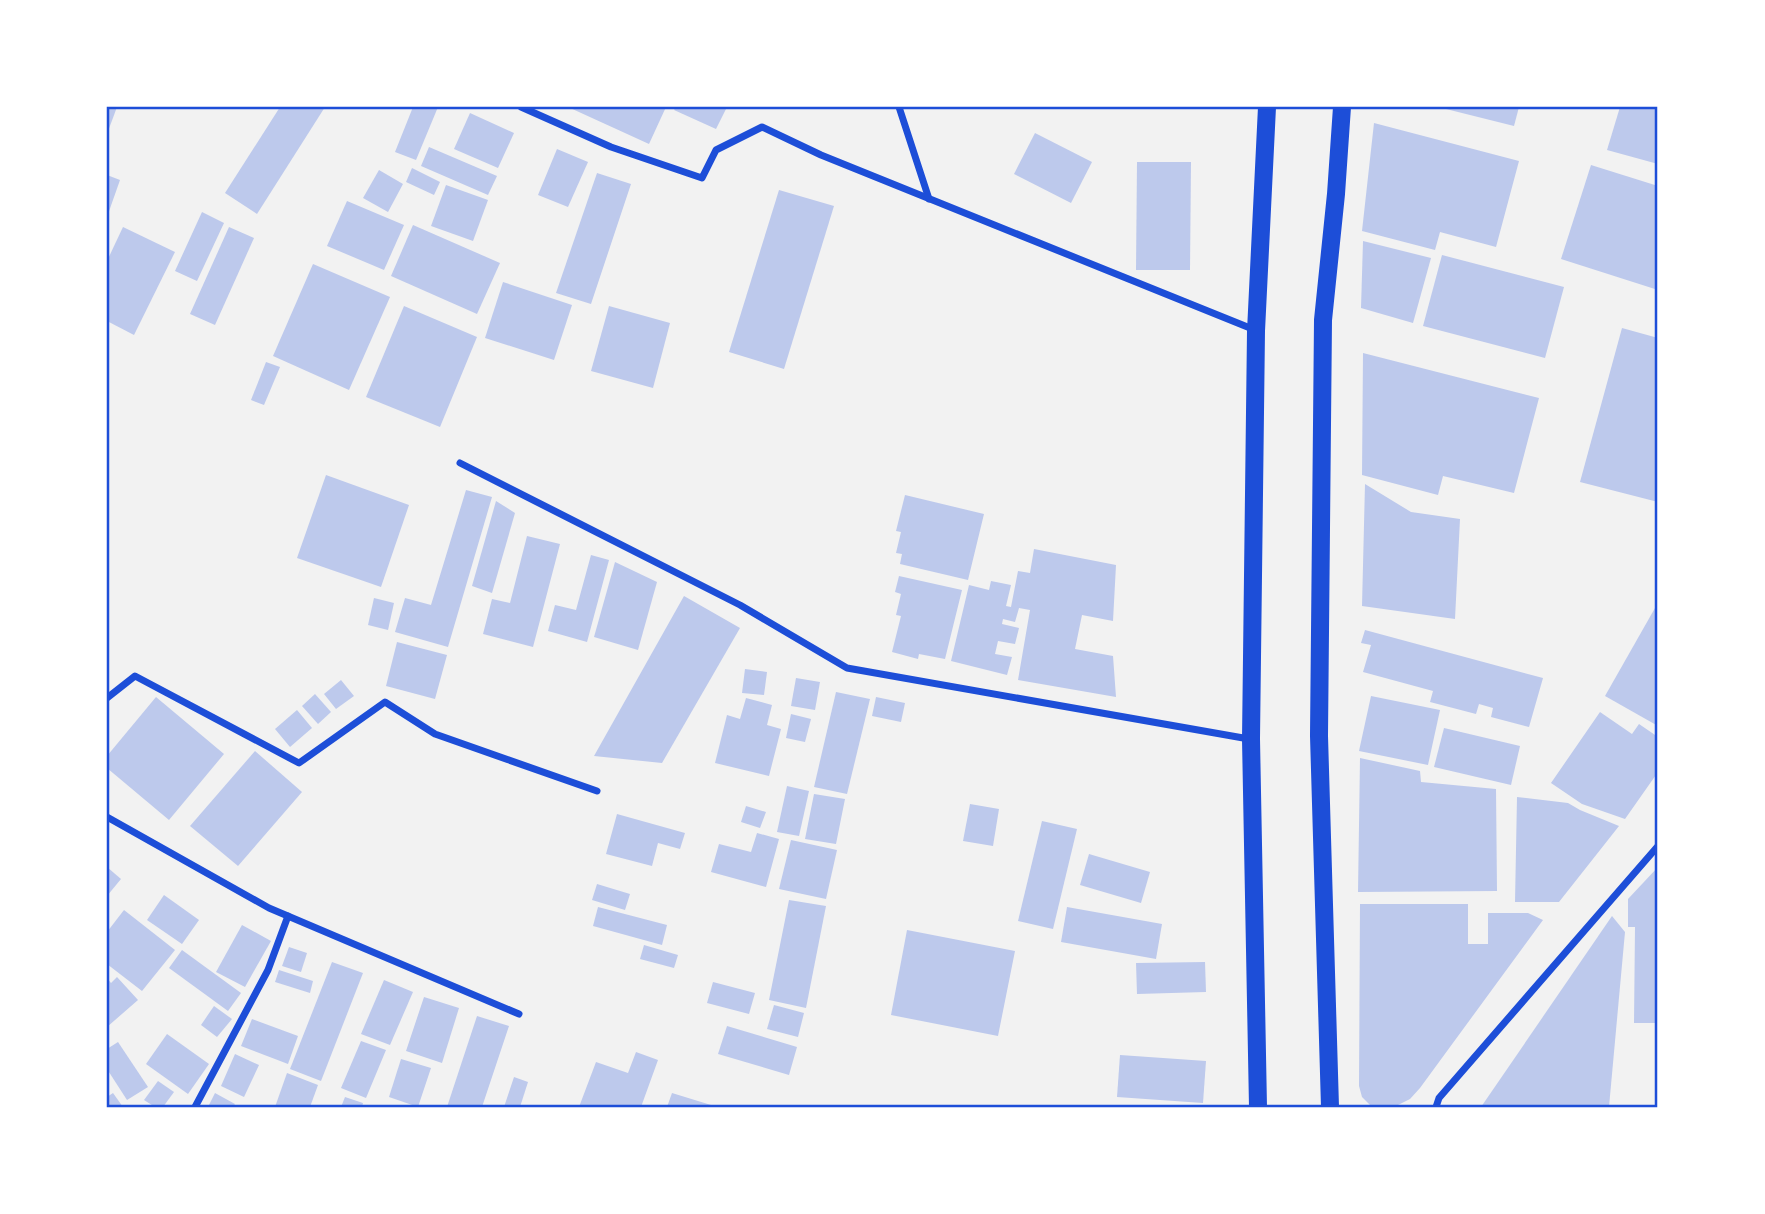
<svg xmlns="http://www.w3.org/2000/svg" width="1765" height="1214" viewBox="0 0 1765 1214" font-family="'Golos Text',sans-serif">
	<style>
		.building { fill: #bdc9ec }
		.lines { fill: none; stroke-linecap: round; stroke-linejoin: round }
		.minor { stroke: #1d4ed8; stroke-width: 7 }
		.primary { stroke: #1d4ed8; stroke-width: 18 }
		.neatline { fill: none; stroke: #1d4ed8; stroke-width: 2.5 }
	</style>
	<rect width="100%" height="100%" fill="#f2f2f2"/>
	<!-- building -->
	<g class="building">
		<polygon points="107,107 117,107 107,134"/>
		<polygon points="280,107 325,107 257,214 225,193"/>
		<polygon points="413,107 438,107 416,160 395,152"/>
		<polygon points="568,107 666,107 649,144"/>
		<polygon points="676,107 727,107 716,129 674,110"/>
		<polygon points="1438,107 1519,107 1514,126"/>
		<polygon points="1620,107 1658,107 1658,164 1607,150"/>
		<polygon points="470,113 514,133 498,168 454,149"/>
		<polygon points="1374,123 1519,161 1496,247 1440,232 1435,250 1362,231"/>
		<polygon points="1035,133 1092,162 1071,203 1014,174"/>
		<polygon points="429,147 497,176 488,195 421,166"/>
		<polygon points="557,149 588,162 568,207 538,195"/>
		<polygon points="1137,162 1191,162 1190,270 1136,270"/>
		<polygon points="1591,165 1658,186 1658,290 1561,259"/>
		<polygon points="412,168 440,182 434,195 406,182"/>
		<polygon points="379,170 403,184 388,212 363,198"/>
		<polygon points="597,173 631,184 591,304 556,293"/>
		<polygon points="107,175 120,180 107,217"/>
		<polygon points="446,185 488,200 473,241 431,226"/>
		<polygon points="779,190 834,206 784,369 729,352"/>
		<polygon points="347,201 404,225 384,270 327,246"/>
		<polygon points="202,212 224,223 197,281 175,271"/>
		<polygon points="413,225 500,263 477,314 391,276"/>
		<polygon points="123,227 175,252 134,335 107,321 107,261"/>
		<polygon points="229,227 254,238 215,325 190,314"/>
		<polygon points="1363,241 1431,258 1413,323 1361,308"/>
		<polygon points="1442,255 1564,287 1545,358 1423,326"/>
		<polygon points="313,264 390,297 349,390 273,356"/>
		<polygon points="503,282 572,305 554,360 485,338"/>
		<polygon points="404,306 477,337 440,427 366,397"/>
		<polygon points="609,306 670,323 653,388 591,371"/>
		<polygon points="1622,328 1658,338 1658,502 1580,482"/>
		<polygon points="1363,353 1539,398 1514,493 1443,476 1438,495 1362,475"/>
		<polygon points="266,362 280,367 264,405 251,400"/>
		<polygon points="326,475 409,505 381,587 297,558"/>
		<polygon points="1365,484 1411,512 1460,519 1455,619 1362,606"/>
		<polygon points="466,490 492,497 448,647 395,632 405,598 431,605"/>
		<polygon points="905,495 984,514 968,580 900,564 902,554 896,553 901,532 896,531"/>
		<polygon points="496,501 515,513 492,593 472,586"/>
		<polygon points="527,536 560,544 533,647 483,634 492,599 510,603"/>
		<polygon points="1034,549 1116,565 1113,621 1082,615 1075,649 1113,656 1116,697 1018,680 1030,610 1019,608 1015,622 1003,619 1002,624 1019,628 1015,644 998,641 995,654 1012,657 1007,675 951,661 969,585 989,590 991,581 1011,585 1006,606 1011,607 1018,571 1030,573"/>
		<polygon points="591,555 609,560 587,642 548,631 555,605 576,610"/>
		<polygon points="615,562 657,582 638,650 594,637"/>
		<polygon points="899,576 962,590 945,659 919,654 918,659 892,652 901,616 896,615 901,594 895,592"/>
		<polygon points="684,596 740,628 662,763 594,756"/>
		<polygon points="374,598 394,603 388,630 368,625"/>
		<polygon points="1655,608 1658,610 1658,726 1605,696"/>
		<polygon points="1365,630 1543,678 1529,727 1491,717 1493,708 1479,704 1476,714 1430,702 1433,691 1363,672 1371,645 1361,643"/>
		<polygon points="397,642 447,655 435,699 386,686"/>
		<polygon points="745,669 767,672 764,695 742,693"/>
		<polygon points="796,678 820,682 815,710 791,706"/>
		<polygon points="341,680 354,696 336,709 324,694"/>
		<polygon points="836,692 870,699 847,794 814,787"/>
		<polygon points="315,694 331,712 318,724 302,706"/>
		<polygon points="1371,696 1440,710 1428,765 1359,751"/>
		<polygon points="156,697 224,754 169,820 107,768 107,756"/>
		<polygon points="876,697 905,703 901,722 872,716"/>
		<polygon points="746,698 772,705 767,725 781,729 769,776 715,763 727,715 740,719"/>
		<polygon points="297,710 312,728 290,747 275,729"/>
		<polygon points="1600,712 1632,734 1639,724 1658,737 1658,772 1625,819 1582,804 1551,783"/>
		<polygon points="791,714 811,719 805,742 786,738"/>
		<polygon points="1444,728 1520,746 1511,785 1434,767"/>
		<polygon points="255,751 302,792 238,866 190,826"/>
		<polygon points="1360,758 1420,771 1421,782 1496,789 1497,891 1358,892"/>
		<polygon points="787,786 809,791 799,836 777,832"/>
		<polygon points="814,794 845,799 836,844 805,839"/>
		<polygon points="1517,797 1568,803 1580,810 1619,826 1559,902 1515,902"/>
		<polygon points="970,804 999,809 993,846 963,841"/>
		<polygon points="746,806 766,812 760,828 741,822"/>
		<polygon points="617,814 685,833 680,849 658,843 652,866 606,854"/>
		<polygon points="1042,821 1077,829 1053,929 1018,921"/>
		<polygon points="757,833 779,839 766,887 711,872 719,844 751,852"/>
		<polygon points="791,840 837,850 826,899 779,889"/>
		<polygon points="1089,854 1150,872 1141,903 1080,885"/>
		<polygon points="107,867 121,879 107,896"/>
		<polygon points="1658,867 1658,1023 1634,1023 1635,927 1628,927 1628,899"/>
		<polygon points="597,884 630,894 625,910 592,900"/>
		<polygon points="164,895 199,920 182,944 147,920"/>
		<polygon points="789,900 826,906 806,1008 769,1000"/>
		<polygon points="1360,904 1468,904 1468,944 1488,944 1488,913 1528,913 1543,920 1420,1088 1410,1099 1396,1106 1377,1107 1370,1105 1362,1097 1359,1086"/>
		<polygon points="598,907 667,925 662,945 593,926"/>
		<polygon points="1067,907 1162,924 1156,959 1061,942"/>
		<polygon points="124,910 175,950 142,991 107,964 107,932"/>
		<polygon points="1612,916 1625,932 1609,1107 1481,1107"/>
		<polygon points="242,925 271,941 245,987 216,972"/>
		<polygon points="907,930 1015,951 998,1036 891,1015"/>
		<polygon points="644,945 678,955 674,968 640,959"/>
		<polygon points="289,947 307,953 301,972 282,966"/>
		<polygon points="182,950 241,993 228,1011 169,968"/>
		<polygon points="332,962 363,973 321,1081 290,1069"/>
		<polygon points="1205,962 1206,992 1137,994 1136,963"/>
		<polygon points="279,970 313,981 310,993 275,982"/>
		<polygon points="117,977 138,1000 107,1027 107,978 111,983"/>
		<polygon points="384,980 413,992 390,1045 361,1034"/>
		<polygon points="713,982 755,993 749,1014 707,1003"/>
		<polygon points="424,997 459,1008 442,1063 406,1051"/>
		<polygon points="774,1005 804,1013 798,1037 767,1029"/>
		<polygon points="214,1006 232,1019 217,1037 201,1025"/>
		<polygon points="477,1016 509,1026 482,1107 447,1107"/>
		<polygon points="252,1019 298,1036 288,1064 241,1046"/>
		<polygon points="727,1026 797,1047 789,1075 718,1054"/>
		<polygon points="167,1034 209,1064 188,1094 146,1064"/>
		<polygon points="361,1041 386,1050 366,1098 341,1088"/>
		<polygon points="118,1042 148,1087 127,1100 107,1069 107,1049"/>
		<polygon points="636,1052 658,1060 641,1107 579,1107 596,1062 628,1073"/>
		<polygon points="235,1054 259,1065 244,1097 221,1086"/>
		<polygon points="1120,1055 1206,1061 1203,1103 1117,1097"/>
		<polygon points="401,1059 431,1068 418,1107 389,1097"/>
		<polygon points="287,1073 318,1085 310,1107 275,1107"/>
		<polygon points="514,1077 528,1082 520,1107 504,1107"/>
		<polygon points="158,1081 174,1092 163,1107 155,1107 144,1100"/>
		<polygon points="113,1093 123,1107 107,1107 107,1097"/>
		<polygon points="215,1093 235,1104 233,1107 208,1107"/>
		<polygon points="672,1093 711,1105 711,1107 667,1107"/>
		<polygon points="345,1097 363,1103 362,1107 341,1107"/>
	</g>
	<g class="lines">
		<!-- minor -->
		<g class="minor">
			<polyline points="521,107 611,147 702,178 716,150 762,127 821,155 1255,330"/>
			<polyline points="899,107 929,199"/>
			<polyline points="460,463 740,605 847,668 1249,739"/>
			<polyline points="107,698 135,676 299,763 385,702 435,734 597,791"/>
			<polyline points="107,817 269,908 519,1014"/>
			<polyline points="195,1107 268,970 288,916"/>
			<polyline points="1436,1107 1439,1098 1658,846"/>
		</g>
		<!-- primary -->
		<g class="primary">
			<polyline points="1258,1107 1251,739 1256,331 1267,107"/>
			<polyline points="1330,1107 1319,736 1323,320 1336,194 1342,107"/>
		</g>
	</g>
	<!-- border -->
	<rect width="1765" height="1214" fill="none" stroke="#ffffff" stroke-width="217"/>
	<rect x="108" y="108" width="1548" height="998" class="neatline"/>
</svg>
